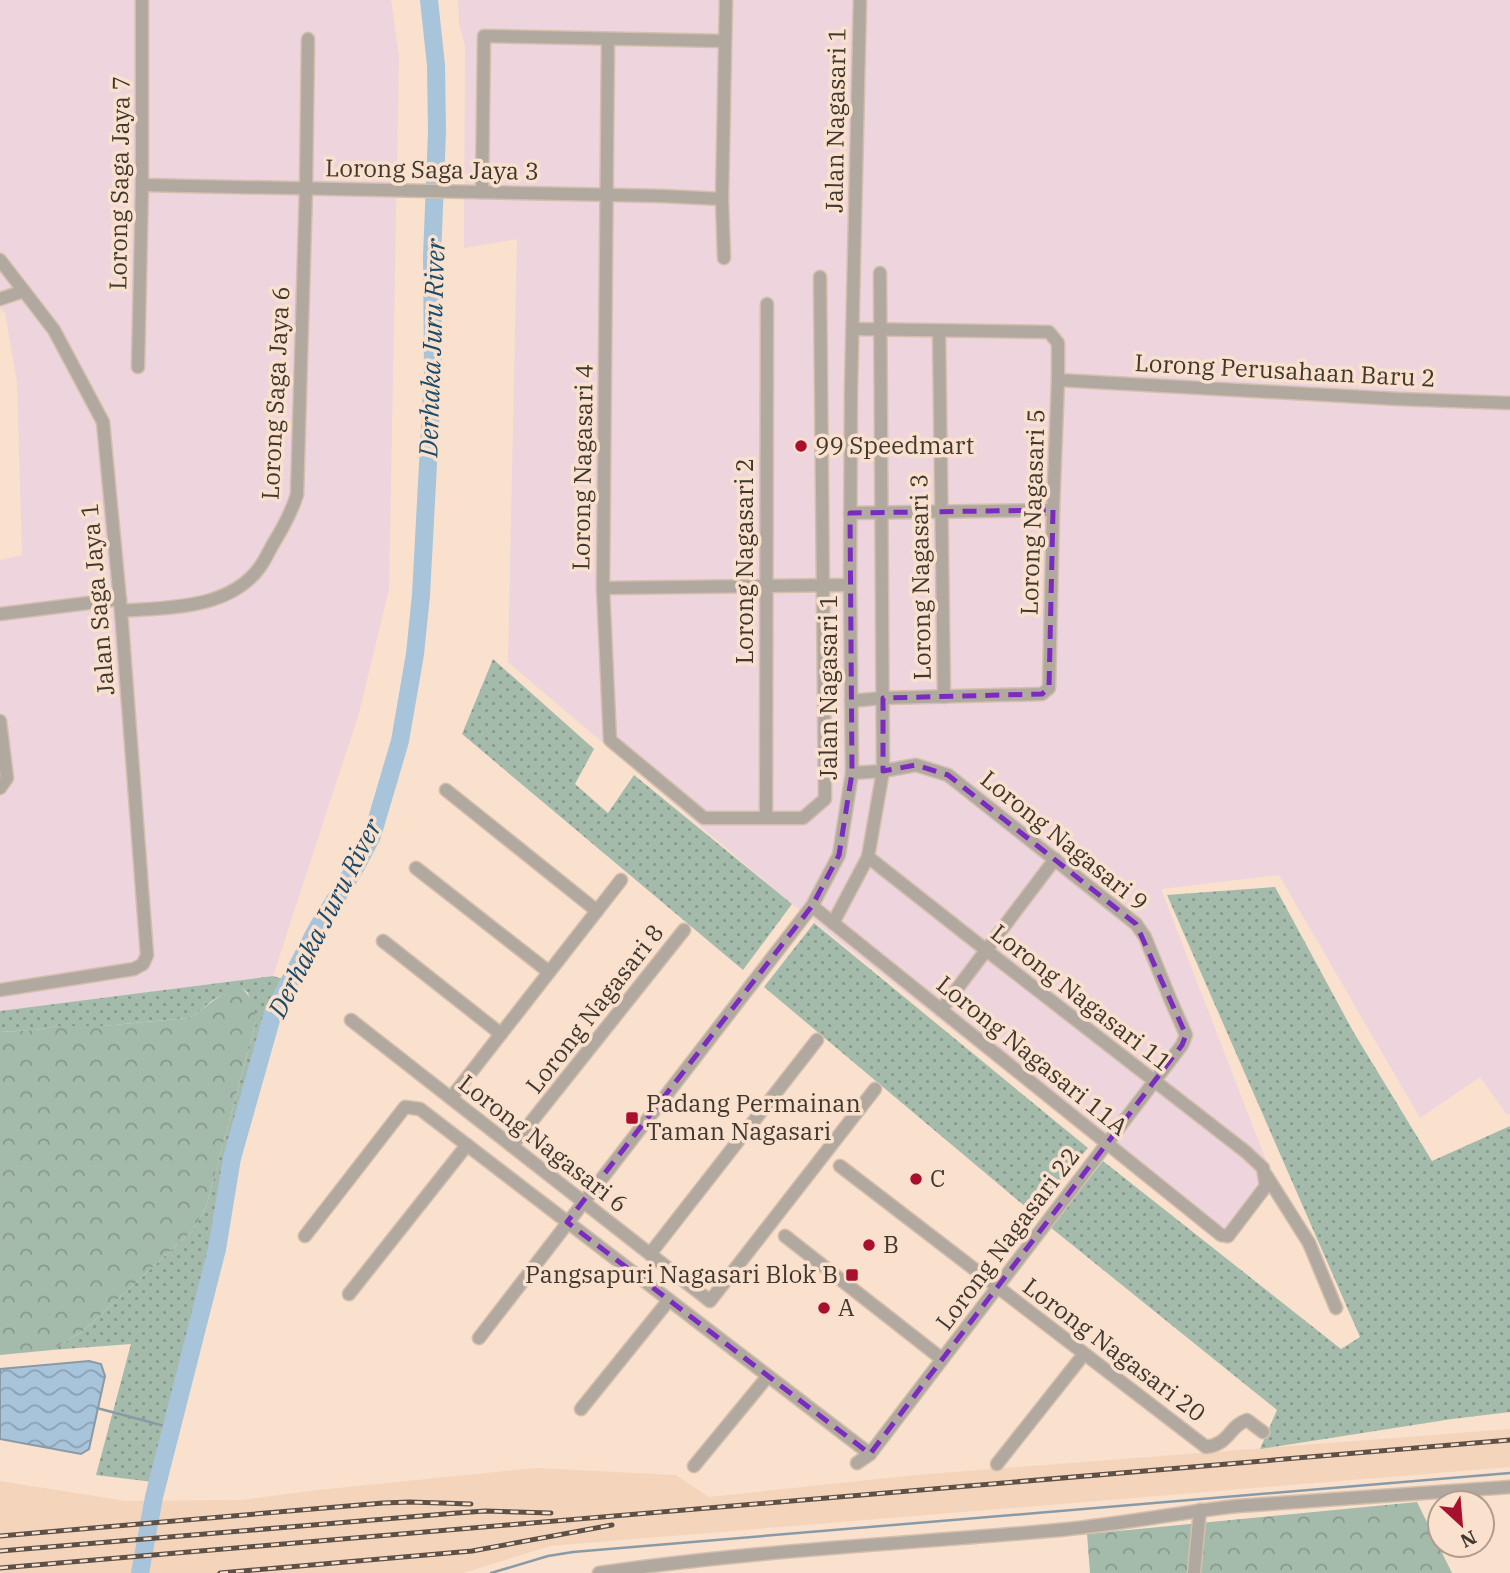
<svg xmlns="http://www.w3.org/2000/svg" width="1510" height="1573" viewBox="0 0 1510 1573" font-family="'IBM Plex Serif',serif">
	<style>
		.built { fill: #f4d5bc }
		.industrial { fill: #edd4dd }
		.grass { fill: url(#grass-dots) }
		.forest { fill: url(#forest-crowns) }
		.water { fill: url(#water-waves); stroke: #899aa7; stroke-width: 2 }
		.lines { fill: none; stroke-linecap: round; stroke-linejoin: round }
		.stream { stroke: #899aa7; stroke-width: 2.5 }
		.river { stroke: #a8c4db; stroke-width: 18 }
		.street-casing { stroke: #d4bfad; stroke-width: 15 }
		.street { stroke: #b1a99f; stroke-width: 12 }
		.rail-casing { stroke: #5d5147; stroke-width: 5 }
		.rail { stroke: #f9e1cd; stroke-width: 2.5; stroke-dasharray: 8; stroke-linecap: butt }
		.marked { fill: none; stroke: #7b2cbf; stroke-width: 5; stroke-dasharray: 14 9; stroke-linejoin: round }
		.poi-dot { fill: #a8102d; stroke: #f9e1cd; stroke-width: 2.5 }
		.labels { text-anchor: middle; stroke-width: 7; stroke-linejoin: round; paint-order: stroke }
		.street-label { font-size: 24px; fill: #40372f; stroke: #f9e1cd }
		.poi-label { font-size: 24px; fill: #40372f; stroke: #f9e1cd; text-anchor: start }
		.water-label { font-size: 26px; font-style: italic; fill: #1b4a6a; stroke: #f9e1cd }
	</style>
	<defs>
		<pattern id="grass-dots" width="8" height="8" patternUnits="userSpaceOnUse" patternTransform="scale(1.75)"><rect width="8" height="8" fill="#a4bbac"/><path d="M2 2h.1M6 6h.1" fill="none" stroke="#87998c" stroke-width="1.8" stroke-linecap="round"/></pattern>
		<pattern id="forest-crowns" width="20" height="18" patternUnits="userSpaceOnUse" patternTransform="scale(1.75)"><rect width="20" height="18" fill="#a4bbac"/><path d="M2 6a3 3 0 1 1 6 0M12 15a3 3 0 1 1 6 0" fill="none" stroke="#87998c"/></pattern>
		<pattern id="water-waves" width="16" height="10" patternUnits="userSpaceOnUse" patternTransform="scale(1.75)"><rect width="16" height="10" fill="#a8c4db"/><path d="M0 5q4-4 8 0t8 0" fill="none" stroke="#8aa0b2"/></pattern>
	</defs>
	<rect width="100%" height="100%" fill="#f9e1cd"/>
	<!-- built -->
	<polygon class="built" points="1510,1429 1510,1467 550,1546 463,1573 0,1573 0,1481 126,1501 241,1500 318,1490 536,1468 676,1475 709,1497 916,1475"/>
	<!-- industrial -->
	<g class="industrial">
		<polygon points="0,0 391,0 399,56 389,589 359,713 273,976 0,1011 0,560 22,555 17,382 5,313 0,308"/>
		<polygon points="458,0 1510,0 1510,1113 1507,1115 1480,1077 1420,1118 1279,875 1161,889 1274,1181 1227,1245 792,904 508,662 517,239 464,248 465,46 459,23"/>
	</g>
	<!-- grass -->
	<g class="grass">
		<polygon points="493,659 594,749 575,784 608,813 634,775 792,904 743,970 462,734"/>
		<polygon points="1275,887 1354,1033 1432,1161 1510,1126 1510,1412 1452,1419 1260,1449 1277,1410 1050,1227 1103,1161 1341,1349 1360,1337 1167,895"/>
		<polygon points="814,923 1088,1148 1033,1213 764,987"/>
		<path d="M273 976 283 979 266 1017 234 1145 213 1247 153 1482 96 1475 131 1344 52 1350 83 1331 192 1231 206 1207 256 1022 248 993 242 988C223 989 208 1005 193 1016L187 1018 102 1026H58L35 1030 0 1032V1011Z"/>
	</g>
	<!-- forest -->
	<g class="forest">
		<path d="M234 988H242C251 996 256 1011 256 1022L206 1207 192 1231 83 1331 52 1350 0 1355V1032L35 1030 58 1026H102L187 1018 193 1016 225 992Z"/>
		<polygon points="1417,1502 1452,1573 1090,1573 1087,1534"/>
	</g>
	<!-- water -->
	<polygon class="water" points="89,1361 101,1364 105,1376 89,1449 81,1454 0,1439 0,1369"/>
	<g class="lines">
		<!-- stream -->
		<g class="stream">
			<polyline points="97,1408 172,1428"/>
			<polyline points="491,1573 548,1556 573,1552 1510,1473"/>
		</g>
		<!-- river -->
		<polyline class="river" points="140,1573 154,1497 217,1249 232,1158 273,1013 318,927 355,868 372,836 400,741 415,654 421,595 433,371 432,257 437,132 436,65 429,0"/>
		<defs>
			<g id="street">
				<polyline points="608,39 603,588 610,740 704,818 803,818 825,799 820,277"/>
				<polyline points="142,185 662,196 722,199"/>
				<polyline points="482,192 484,36 724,41"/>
				<polyline points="724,258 722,199 726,0"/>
				<polyline points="0,260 54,330 103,422 121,611 147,955 143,964 134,969 0,990"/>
				<polyline points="0,299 24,291"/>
				<polyline points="939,331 944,697"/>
				<polyline points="138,367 142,185 142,0"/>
				<polyline points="1058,380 1398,399 1510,403"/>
				<polyline points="850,513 1053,510"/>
				<polyline points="603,588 850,585"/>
				<path d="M121 611C168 607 229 610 260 567 265 560 269 551 273 544 283 528 291 513 297 495L306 188 308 39"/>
				<polyline points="0,614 120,599"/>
				<polyline points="851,701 883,698 1042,694 1049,688 1053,510 1058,380 1058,343 1049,332 853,329"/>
				<polyline points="0,721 7,778 0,788"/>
				<polyline points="852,773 883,771 916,765 948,775 1136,924 1145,937 1171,1001 1186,1035 1182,1045 870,1454 857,1463"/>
				<polyline points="446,790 597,911"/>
				<polyline points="766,818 767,304"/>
				<polyline points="416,868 549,972"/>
				<polyline points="812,906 1221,1235 1228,1236 1266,1186 1263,1168 1246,1152 986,950 868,857"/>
				<polyline points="833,923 868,857 883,771 880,273"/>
				<polyline points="383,941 501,1034"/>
				<polyline points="941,1010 1055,859"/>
				<polyline points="351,1020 710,1301 875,1089"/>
				<polyline points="451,1098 621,880"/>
				<polyline points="512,1146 684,930"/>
				<path d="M840 1166 1206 1447C1230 1444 1229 1426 1247 1420L1263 1432"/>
				<polyline points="1266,1175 1309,1243 1336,1308"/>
				<polyline points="305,1236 405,1107 420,1109 870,1454"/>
				<polyline points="785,1236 942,1359"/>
				<polyline points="650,1254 817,1040"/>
				<polyline points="349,1294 467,1145"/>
				<polyline points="479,1338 812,906 839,855 852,773 850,585 851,390 860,0"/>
				<polyline points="581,1409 669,1300"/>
				<polyline points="997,1464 1084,1354"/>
				<polyline points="694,1466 768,1376"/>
				<path d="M599 1573C748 1551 898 1544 1048 1531 1112 1526 1174 1513 1238 1506L1510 1487"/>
				<polyline points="1194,1573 1200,1510"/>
			</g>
		</defs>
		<!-- street casing -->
		<use href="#street" class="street-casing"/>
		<!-- street -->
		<use href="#street" class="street"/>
		<defs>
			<g id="rail">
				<polyline points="0,1536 383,1503 410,1502 471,1504"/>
				<polyline points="0,1551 457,1513 485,1511 551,1513"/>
				<polyline points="0,1568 1510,1440"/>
				<polyline points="220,1573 472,1551 612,1525"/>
			</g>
		</defs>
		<!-- rail casing -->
		<use href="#rail" class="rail-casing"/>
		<!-- rail -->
		<use href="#rail" class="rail"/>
	</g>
	<!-- marked area -->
	<path class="marked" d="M1053 510 1049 688 1042 694 883 698V771L916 765 948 775 1136 924 1186 1035 1182 1045 870 1454 567 1222 812 906 839 855 852 773 850 513Z"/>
	<!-- markers -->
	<g class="poi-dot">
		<circle cx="801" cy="446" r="7"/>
		<rect x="625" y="1111" width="14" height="14" rx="3.5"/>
		<circle cx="916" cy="1179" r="7"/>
		<circle cx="869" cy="1245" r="7"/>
		<rect x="845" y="1268" width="14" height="14" rx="3.5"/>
		<circle cx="824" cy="1308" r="7"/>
	</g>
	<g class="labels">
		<!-- street labels -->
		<g class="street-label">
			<text transform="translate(836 120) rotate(-89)" y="8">Jalan Nagasari 1</text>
			<text transform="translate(432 170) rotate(1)" y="8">Lorong Saga Jaya 3</text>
			<text transform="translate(120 183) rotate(-89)" y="8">Lorong Saga Jaya 7</text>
			<text transform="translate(1285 371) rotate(3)" y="8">Lorong Perusahaan Baru 2</text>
			<text transform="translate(276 393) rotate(-87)" y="8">Lorong Saga Jaya 6</text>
			<text transform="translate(583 467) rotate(-89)" y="8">Lorong Nagasari 4</text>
			<text transform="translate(1033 512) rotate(-88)" y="8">Lorong Nagasari 5</text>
			<text transform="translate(745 561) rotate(-90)" y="8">Lorong Nagasari 2</text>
			<text transform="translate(921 577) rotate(-91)" y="8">Lorong Nagasari 3</text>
			<text transform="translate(98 599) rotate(-95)" y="8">Jalan Saga Jaya 1</text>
			<text transform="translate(829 687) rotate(-90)" y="8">Jalan Nagasari 1</text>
			<text transform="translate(1064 841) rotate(39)" y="8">Lorong Nagasari 9</text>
			<text transform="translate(1081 998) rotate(38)" y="8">Lorong Nagasari 11</text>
			<text transform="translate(595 1009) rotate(-52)" y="8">Lorong Nagasari 8</text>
			<text transform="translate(1032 1056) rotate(39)" y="8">Lorong Nagasari 11A</text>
			<text transform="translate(543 1144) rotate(38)" y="8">Lorong Nagasari 6</text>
			<text transform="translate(1008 1239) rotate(-53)" y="8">Lorong Nagasari 22</text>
			<text transform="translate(1114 1350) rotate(37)" y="8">Lorong Nagasari 20</text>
		</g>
		<!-- poi labels -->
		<g class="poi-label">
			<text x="815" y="454">99 Speedmart</text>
			<text x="646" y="1112">Padang Permainan<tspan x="646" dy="28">Taman Nagasari</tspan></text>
			<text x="930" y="1187">C</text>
			<text x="883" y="1253">B</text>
			<text x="838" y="1283" text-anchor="end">Pangsapuri Nagasari Blok B</text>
			<text x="838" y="1316">A</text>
		</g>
		<!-- water labels -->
		<g class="water-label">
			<text transform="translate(432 348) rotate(-88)" y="9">Derhaka Juru River</text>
			<text transform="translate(325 918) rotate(-63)" y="9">Derhaka Juru River</text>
		</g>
	</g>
	<!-- north arrow -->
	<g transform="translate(1461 1524) rotate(154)"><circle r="33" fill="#f9e1cd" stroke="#af9d8e" stroke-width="2"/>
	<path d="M0-5L12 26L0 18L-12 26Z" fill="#a8102d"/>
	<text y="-10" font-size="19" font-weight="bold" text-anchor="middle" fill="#40372f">N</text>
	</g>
</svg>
